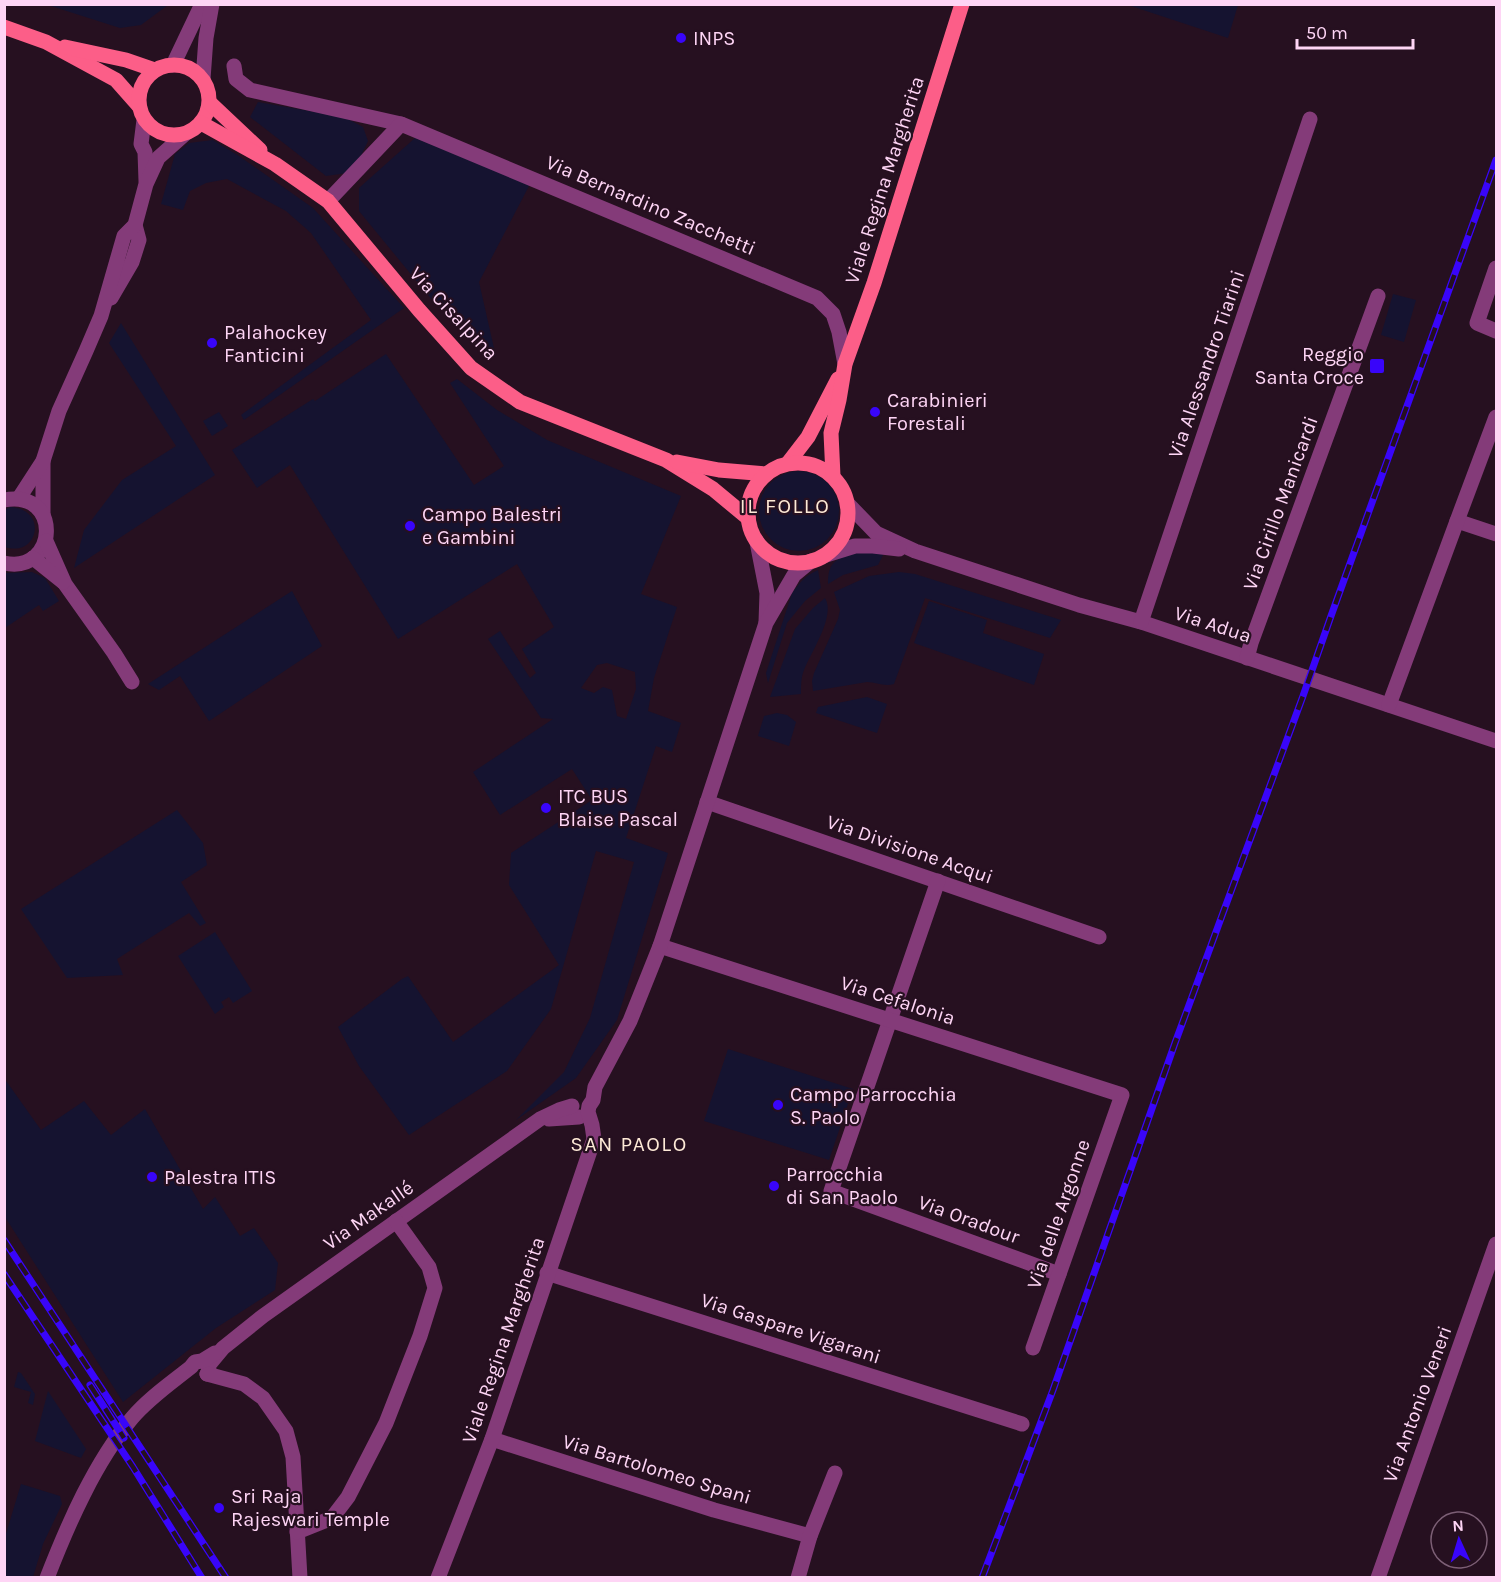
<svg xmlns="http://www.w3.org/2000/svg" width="1501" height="1582" viewBox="0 0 1501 1582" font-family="Karla,sans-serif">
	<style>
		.green { fill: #151330; fill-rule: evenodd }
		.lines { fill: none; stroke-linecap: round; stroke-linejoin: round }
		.minor { stroke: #843b79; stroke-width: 15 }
		.major { stroke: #fc5e88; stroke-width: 15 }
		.rail-casing { stroke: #3905fa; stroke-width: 7 }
		.rail { stroke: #261020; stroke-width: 4.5; stroke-dasharray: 14; stroke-linecap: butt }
		.poi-dot { fill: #3905fa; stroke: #261020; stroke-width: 2 }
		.labels { text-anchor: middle; stroke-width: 4.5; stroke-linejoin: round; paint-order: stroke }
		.poi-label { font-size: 20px; fill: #fed5f5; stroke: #261020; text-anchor: start }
		.street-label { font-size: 20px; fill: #fed5f5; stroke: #261020 }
		.neighbourhood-label { font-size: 21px; letter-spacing: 1.5px; fill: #feead7; stroke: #261020 }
	</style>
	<rect width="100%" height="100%" fill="#261020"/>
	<!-- green -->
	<g class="green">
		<polygon points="52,4 168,4 168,5 141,25 120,28 51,6"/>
		<polygon points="1128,5 1238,5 1228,38"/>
		<polygon points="258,102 344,117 363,127 368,141 359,160 347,173 326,176 250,117"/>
		<polygon points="415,138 530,184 479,282 496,357 437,306 359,211 359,188"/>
		<polygon points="213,140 239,156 313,208 404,308 244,420 241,415 371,320 311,233 286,211 227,179 206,183 190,191 183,210 161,204 175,154 189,143"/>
		<polygon points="1393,294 1416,300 1404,342 1381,335"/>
		<polygon points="121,323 215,475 74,568 84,530 122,480 176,446 109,343"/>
		<path d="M386 354 474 485 504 466 450 383 457 379 497 410 547 440 681 496 641 594 677 607 654 678 648 711 681 723 672 752 656 746 626 838 668 853 617 1020 576 1078 516 1120 564 1072 590 1018 634 862 596 851 551 1009 507 1071 409 1135 359 1066 338 1027 402 979 408 976 453 1042 559 965 509 885 511 853 592 800 572 769 500 815 473 772 553 719 541 718 488 639 500 631 530 678 536 673 522 649 554 627 517 564 398 639 290 465 257 488 232 450 313 399 315 401ZM607 663 635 672 636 689 626 719 617 716 612 690 603 687 594 693 581 688 597 665Z"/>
		<polygon points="219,412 228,426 212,436 203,421"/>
		<circle cx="799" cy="511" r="40"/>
		<path d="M10 507C49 509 38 558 5 547L4 510Z"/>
		<path d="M853 553H884L878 565 843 575 828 584C828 563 834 560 853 553Z"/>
		<path d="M818 570 821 588 805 601 787 623 768 683 766 673 792 593C800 582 806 575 818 570Z"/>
		<polygon points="32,572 45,578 59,601 43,611 39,605 5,628 5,573"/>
		<path d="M899 572 915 574 1061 620 1050 638 925 598 894 684C884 687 876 682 867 682L813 691 812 681 814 673 838 619 840 610 834 592 869 576Z"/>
		<polygon points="292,591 322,646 209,721 180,676 159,690 148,684"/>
		<path d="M825 598C836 616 811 652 804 670 801 677 801 686 801 694L770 697 795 629 813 608Z"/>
		<polygon points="929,601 987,620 983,633 1044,654 1034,685 914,643"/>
		<polygon points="867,697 887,704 877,733 816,713 818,707"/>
		<polygon points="777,713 787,715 796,722 789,746 758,736 764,716"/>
		<polygon points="177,810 203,843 207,865 181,882 206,923 200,926 189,913 117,959 123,975 67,978 21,909"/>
		<polygon points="215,932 252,991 233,1003 229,997 221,1002 224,1007 215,1014 178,956"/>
		<polygon points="728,1049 853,1089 829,1160 704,1121"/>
		<polygon points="4,1078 41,1130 84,1101 111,1135 145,1109 203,1209 215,1197 240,1236 254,1228 278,1263 275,1290 216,1328 123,1402 5,1217"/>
		<polygon points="18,1372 21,1373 35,1394 33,1405 28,1403 31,1392 14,1387"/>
		<polygon points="48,1391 86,1449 81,1458 35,1441"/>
		<polygon points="21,1484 60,1496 62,1504 43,1544 33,1577 5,1577 5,1537"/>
	</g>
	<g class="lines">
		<!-- minor -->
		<g class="minor">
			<polyline points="173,65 202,4"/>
			<polyline points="234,66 236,79 250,90 401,124"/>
			<polyline points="203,79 206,38 212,4"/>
			<polyline points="144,120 141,144 145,152 146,181"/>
			<polyline points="328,201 401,124 817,298 833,314 839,332 845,364"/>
			<polyline points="1496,268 1477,323 1496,331"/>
			<polyline points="111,298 132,262 139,240 135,225"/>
			<polyline points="43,461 43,515"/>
			<polyline points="19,498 43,461 59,411 86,351 101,316 124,236 135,225 146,184 158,158 185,134"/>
			<path d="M4 500C63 489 58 575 4 563"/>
			<polyline points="848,504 876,533 915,551 1079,605 1141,622 1496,741"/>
			<polyline points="1457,521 1496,534"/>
			<polyline points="46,541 65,584 114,653 132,682"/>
			<polyline points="757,542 767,593 766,622"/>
			<polyline points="826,555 855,546 873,546 899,549"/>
			<polyline points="33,558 63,582"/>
			<polyline points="1141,622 1310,119"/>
			<polyline points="1247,658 1251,643 1378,296"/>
			<polyline points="1389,705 1457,521 1496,417"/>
			<polyline points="707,802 1099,937"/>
			<polyline points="938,881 831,1191 1059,1274"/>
			<polyline points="660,946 1122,1095 1033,1348"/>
			<polyline points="549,1119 579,1117"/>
			<polyline points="547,1273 1022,1424"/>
			<polyline points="207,1374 209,1370 208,1366 223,1348 263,1316 540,1119 559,1110 572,1106"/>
			<polyline points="207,1374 244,1384 263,1398 286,1431 293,1457 300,1578"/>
			<polyline points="492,1439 714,1510 810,1536"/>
			<polyline points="297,1532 332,1518 348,1497 386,1423 420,1336 435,1288 429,1267 396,1221"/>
			<path d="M47 1578C68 1524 95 1462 132 1418 149 1398 171 1383 191 1367L195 1362 202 1361 215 1353"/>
			<polyline points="438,1578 492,1439 594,1139 592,1125 588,1112 589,1106 593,1100 595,1087 630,1021 660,946 766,623 794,575 811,561"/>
			<polyline points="798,1578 810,1536 835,1473"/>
			<polyline points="1378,1578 1496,1244"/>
		</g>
		<!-- major -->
		<g class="major">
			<polyline points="4,27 46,42 116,80 139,106"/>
			<polyline points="65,47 126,60 155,70"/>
			<circle cx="174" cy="100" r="35"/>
			<polyline points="210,103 260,150"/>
			<polyline points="201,123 275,164 328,201 419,310 471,368 520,402 666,460 713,489 748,518"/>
			<polyline points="677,462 719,470 766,474"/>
			<polyline points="788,463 808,437 838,379"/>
			<circle cx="798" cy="513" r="50"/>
			<polyline points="833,476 831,433 839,400 845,364 874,283 962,4"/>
		</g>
		<defs>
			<g id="rail">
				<polyline points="4,1240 226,1578"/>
				<polyline points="4,1274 133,1467 202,1578"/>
				<polyline points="90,1385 124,1438"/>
				<polyline points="982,1578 1053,1390 1175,1043 1303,696 1331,616 1496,160"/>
			</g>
		</defs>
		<!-- rail casing -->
		<use href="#rail" class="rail-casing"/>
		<!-- rail -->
		<use href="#rail" class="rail"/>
	</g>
	<!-- markers -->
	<g class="poi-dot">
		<circle cx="681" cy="38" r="6"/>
		<circle cx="212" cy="343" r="6"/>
		<rect x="1369" y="358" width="16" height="16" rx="3"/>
		<circle cx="875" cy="412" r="6"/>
		<circle cx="410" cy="526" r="6"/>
		<circle cx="546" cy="808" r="6"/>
		<circle cx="778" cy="1105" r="6"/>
		<circle cx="152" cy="1177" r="6"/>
		<circle cx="774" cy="1186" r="6"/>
		<circle cx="219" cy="1508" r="6"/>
	</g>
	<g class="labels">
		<!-- poi labels -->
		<g class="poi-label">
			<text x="693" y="45">INPS</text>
			<text x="224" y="339">Palahockey<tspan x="224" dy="23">Fanticini</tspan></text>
			<text x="1364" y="361" text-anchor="end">Reggio<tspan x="1364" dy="23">Santa Croce</tspan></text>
			<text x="887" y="407">Carabinieri<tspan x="887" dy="23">Forestali</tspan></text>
			<text x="422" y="521">Campo Balestri<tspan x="422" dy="23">e Gambini</tspan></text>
			<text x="558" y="803">ITC BUS<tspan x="558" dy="23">Blaise Pascal</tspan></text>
			<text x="790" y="1101">Campo Parrocchia<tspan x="790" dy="23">S. Paolo</tspan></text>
			<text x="786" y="1181">Parrocchia<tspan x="786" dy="23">di San Paolo</tspan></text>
			<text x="164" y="1184">Palestra ITIS</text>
			<text x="231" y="1503">Sri Raja<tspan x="231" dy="23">Rajeswari Temple</tspan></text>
		</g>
		<!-- street labels -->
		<g class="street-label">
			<text transform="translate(884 180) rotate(-72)" y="7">Viale Regina Margherita</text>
			<text transform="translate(651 205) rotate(23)" y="7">Via Bernardino Zacchetti</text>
			<text transform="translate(454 313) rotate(47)" y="7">Via Cisalpina</text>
			<text transform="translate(1206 364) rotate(-71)" y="7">Via Alessandro Tiarini</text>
			<text transform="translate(1280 503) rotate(-70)" y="7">Via Cirillo Manicardi</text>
			<text transform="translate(1213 624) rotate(18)" y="7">Via Adua</text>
			<text transform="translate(910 849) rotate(19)" y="7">Via Divisione Acqui</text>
			<text transform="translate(898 1000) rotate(18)" y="7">Via Cefalonia</text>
			<text transform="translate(1058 1214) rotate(-71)" y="7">Via delle Argonne</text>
			<text transform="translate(368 1215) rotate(-35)" y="7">Via Makallé</text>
			<text transform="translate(969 1219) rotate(20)" y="7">Via Oradour</text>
			<text transform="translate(791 1328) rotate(18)" y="7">Via Gaspare Vigarani</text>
			<text transform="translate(503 1340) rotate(-71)" y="7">Viale Regina Margherita</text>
			<text transform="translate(1417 1404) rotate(-70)" y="7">Via Antonio Veneri</text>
			<text transform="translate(657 1469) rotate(17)" y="7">Via Bartolomeo Spani</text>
		</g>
		<!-- neighbourhood labels -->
		<g class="neighbourhood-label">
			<text x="785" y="513">IL FOLLO</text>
			<text x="629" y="1151">SAN PAOLO</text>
		</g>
	</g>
	<!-- border -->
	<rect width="1501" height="1582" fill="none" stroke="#fed5f5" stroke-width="12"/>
	<!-- north arrow -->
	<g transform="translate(1459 1540) rotate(356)"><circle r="28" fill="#261020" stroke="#7c5f75" stroke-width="1.5"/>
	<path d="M0-4.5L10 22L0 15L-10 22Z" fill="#3905fa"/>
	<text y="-9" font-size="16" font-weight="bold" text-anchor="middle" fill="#fed5f5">N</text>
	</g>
	<!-- scale -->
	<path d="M1297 39v9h116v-9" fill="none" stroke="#fed5f5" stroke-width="3"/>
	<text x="1306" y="39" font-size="18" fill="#fed5f5" stroke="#261020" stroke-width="4.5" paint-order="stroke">50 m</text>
</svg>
